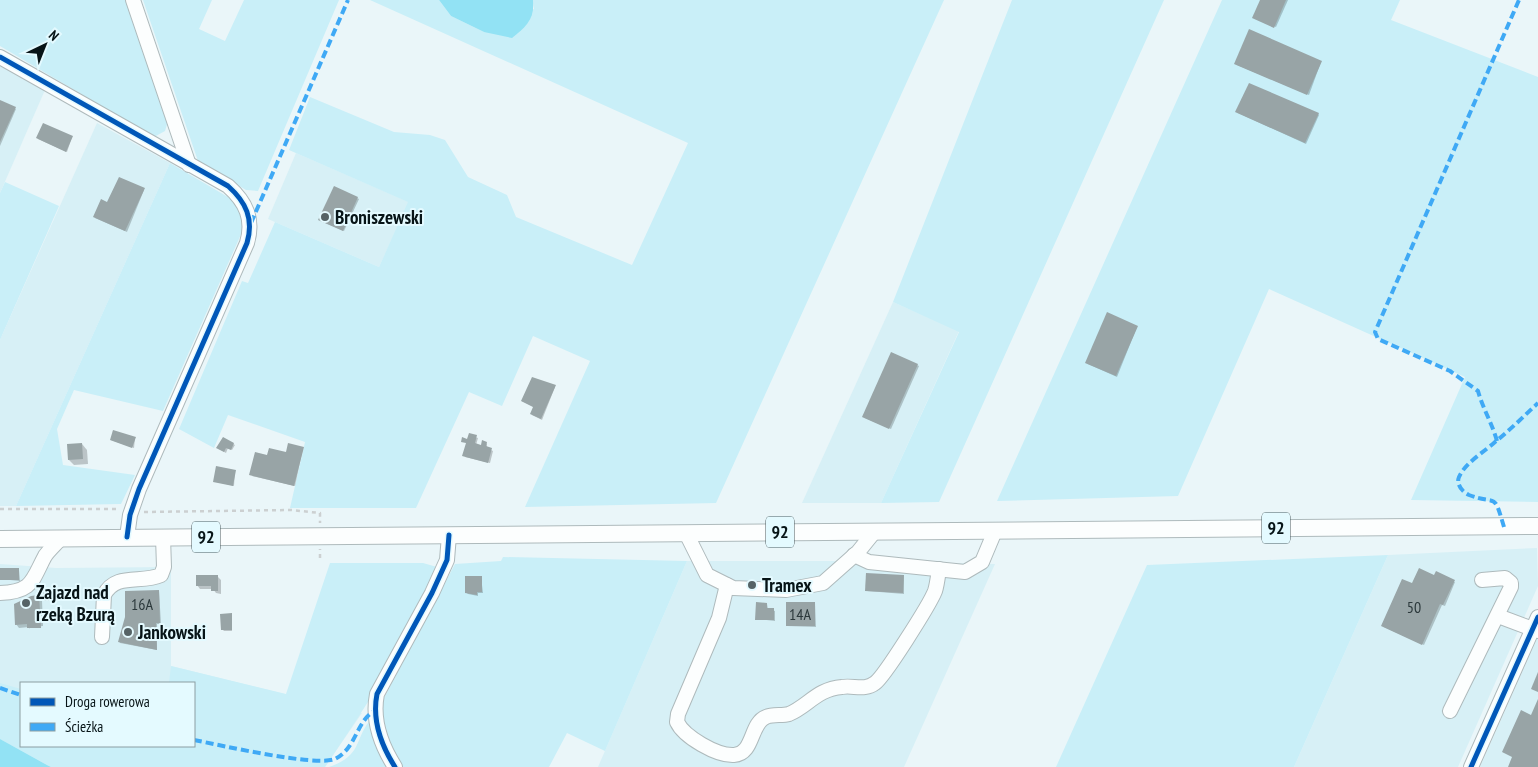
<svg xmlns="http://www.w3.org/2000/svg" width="1538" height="767" viewBox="0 0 1538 767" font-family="'PT Sans Narrow',sans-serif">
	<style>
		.built { fill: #d7f0f6 }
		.green { fill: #c9eff8 }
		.water { fill: #92e2f4 }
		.shadow { fill: #0003 }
		.building { fill: #98a4a6 }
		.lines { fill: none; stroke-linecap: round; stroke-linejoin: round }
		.minor-casing { stroke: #aebabc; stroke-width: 16 }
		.major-casing { stroke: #aebabc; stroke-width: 18 }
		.path { stroke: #ccd0d1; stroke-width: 2.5; stroke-dasharray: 4 4; stroke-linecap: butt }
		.minor { stroke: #fcfefe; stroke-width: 14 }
		.major { stroke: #fcfefe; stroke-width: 16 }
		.quiet { stroke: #3fa9f5; stroke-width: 4; stroke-dasharray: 8 4; stroke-linecap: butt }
		.cycleway-casing { stroke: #e4faff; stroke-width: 8 }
		.cycleway { stroke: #0057b8; stroke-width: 5 }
		.poi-dot { fill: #566366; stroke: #e4faff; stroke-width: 2 }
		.labels { text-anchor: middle; stroke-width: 4; stroke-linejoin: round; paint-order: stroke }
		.number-label { font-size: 16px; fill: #2b383b }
		.shield { fill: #e4faff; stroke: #49595d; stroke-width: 1 }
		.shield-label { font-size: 18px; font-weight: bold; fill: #071417 }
		.poi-label { font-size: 19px; font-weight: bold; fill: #071417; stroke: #e4faff; text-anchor: start }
	</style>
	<rect width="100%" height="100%" fill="#eaf6f9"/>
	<!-- built -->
	<g class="built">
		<polygon points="0,64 45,90 0,193"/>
		<polygon points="97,123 170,163 16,506 0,506 0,340"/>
		<polygon points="296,153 409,202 379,267 268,219"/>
		<polygon points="893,302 959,331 881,503 802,503"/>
		<polygon points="1537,548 1538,586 1458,767 1294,767 1388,555"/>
		<polygon points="687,561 853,561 995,564 904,767 598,767"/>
		<polygon points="0,564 56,568 171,567 171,666 362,713 325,767 194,746 194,683 21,683 21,746 51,767 0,739"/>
		<polygon points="1538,637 1538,767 1480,767 1533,648"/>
	</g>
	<!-- green -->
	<g class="green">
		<polygon points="0,0 126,0 168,121 165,131 154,137 0,46"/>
		<polygon points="143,0 212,0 199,29 225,41 244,0 339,0 258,191 246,190 198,161"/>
		<polygon points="370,0 439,0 451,16 484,32 534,9 533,0 944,0 716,503 525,507 590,361 533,336 502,406 469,392 416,508 290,508 305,442 228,415 214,448 179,429 242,281 248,283 275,222 379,267 408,202 289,150 310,97 394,132 430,135 445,140 468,177 507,195 516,217 632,265 688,143"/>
		<polygon points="1012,0 1164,0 939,502 881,503 959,332 893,302"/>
		<polygon points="1222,0 1400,0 1391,20 1538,77 1538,502 1411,500 1465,377 1269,289 1178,496 997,501"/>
		<polygon points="170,163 233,200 242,215 242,232 163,411 74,390 57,429 63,465 135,475 121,504 16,506"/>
		<polygon points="5,182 59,206 0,340 0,193"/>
		<polygon points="1388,555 1294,767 1056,767 1147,565"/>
		<path d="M503 557 687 561 605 751 567 733 549 767H401C390 745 373 723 384 698L455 564 501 561Z"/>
		<path d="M330 563H423L437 567C412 638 367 705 325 767H51L0 739V683L21 689V746H194V683H169L171 666 286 694Z"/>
		<path d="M372 718 392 767H329C364 755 353 739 372 718Z"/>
	</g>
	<!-- water -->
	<g class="water">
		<path d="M439 0H533C535 19 526 27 512 38L484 32 451 16Z"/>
		<polygon points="0,739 47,765 51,767 0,767"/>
	</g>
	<!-- shadow -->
	<g class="shadow">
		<polygon points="1262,0 1288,0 1276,27 1254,18"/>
		<polygon points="1321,62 1309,95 1237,65"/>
		<polygon points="0,101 16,109 0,146"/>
		<polygon points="1238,113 1318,114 1319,115 1306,144"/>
		<polygon points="72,137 67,152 38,139"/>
		<polygon points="334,187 359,199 344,231 321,221"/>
		<polygon points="144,190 127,232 95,218 108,204"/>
		<polygon points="1137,327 1117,377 1088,364"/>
		<polygon points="892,353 919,366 891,429 865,418"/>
		<polygon points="555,387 542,420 532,415 534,407 522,401"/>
		<polygon points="469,435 478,438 476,445 482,447 487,443 487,448 493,451 490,463 465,457"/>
		<polygon points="135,438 134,448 111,440"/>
		<polygon points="223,438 235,445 232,450 228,448 226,453 219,449"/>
		<polygon points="82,444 87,450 88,464 74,465 69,460"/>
		<polygon points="303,448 295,486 252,476 268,456"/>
		<polygon points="235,471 234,486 214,481"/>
		<polygon points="19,570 20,581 0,579"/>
		<polygon points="904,576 904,594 867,591"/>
		<polygon points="218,577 221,580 221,594 216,593 213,589 200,589 197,585"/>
		<polygon points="481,577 483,593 478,593 478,596 468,594 467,593"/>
		<polygon points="1435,577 1455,582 1445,606 1442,605 1424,645 1384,627 1413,585"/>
		<polygon points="51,590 52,601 46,601 44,600"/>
		<polygon points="159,591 161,624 157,624 157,650 120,643 119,641"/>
		<polygon points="38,596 42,600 43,626 30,627 30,629 29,627 19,628 16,624"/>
		<polygon points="815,603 816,627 787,626"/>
		<polygon points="767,604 768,609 775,611 775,621 757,619"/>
		<polygon points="231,615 232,631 224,631 223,630"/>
	</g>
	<!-- building -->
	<g class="building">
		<polygon points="1260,0 1286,0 1274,28 1252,18"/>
		<polygon points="1249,29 1322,61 1307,95 1234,64"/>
		<polygon points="1249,83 1319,113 1305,143 1235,112"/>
		<polygon points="0,100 16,107 0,142"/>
		<polygon points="43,123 73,136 66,152 36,138"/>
		<polygon points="119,177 145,188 125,231 93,217 101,199 107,202"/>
		<polygon points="334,186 358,197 343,231 318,220"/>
		<polygon points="1107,312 1138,326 1116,376 1085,363"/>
		<polygon points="891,352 918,364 889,429 862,417"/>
		<polygon points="532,377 556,385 541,419 530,414 533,407 521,401"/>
		<polygon points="113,430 136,437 132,448 110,440"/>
		<polygon points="469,433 477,435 475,443 481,445 482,440 487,442 486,446 492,448 488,463 462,456 466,443 461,442 462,437 467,439"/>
		<polygon points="223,437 234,443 231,450 226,448 224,452 216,448"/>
		<polygon points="82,443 83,459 68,460 67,444"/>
		<polygon points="288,443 304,447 294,486 249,475 255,452 267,455 269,448 286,452"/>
		<polygon points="216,466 236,470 233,486 213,482"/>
		<rect x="0" y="568" width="19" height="12"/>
		<polygon points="1419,568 1434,575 1436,571 1455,580 1443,605 1440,604 1422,645 1381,626 1402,579 1412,583"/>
		<polygon points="866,573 904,575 903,593 865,591"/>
		<polygon points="196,575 218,575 218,591 211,591 211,586 196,586"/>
		<polygon points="465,576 482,576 482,592 477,592 477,595 465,593"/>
		<polygon points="51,588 52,600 43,601 43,589"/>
		<polygon points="159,590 160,623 156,623 157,650 118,642 125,617 125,591"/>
		<polygon points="39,595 41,628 27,628 27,624 15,625 14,604 31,596"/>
		<polygon points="756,602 767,603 767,608 774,608 774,620 755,620"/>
		<rect x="786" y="602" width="29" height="24"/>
		<polygon points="232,613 232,630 221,630 220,614"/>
		<polygon points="1538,672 1538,692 1531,689"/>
		<polygon points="1538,699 1538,767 1508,767 1512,757 1502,752 1521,710 1531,715"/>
	</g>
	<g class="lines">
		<defs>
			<g id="minor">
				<polyline points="133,0 189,165"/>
				<path d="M0 57 228 186C246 202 254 219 247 243L139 489 130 515 127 537"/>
				<polyline points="686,533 707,575 733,588 786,590 823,583 858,552 875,531"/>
				<polyline points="854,555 869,562 965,572 982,562 995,531"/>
				<path d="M727 585 719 618 678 714 677 722C684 737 717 756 734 755 754 754 750 723 766 717 773 714 782 716 789 714 808 706 817 689 842 687 853 685 865 691 875 683 884 677 930 604 935 591 937 585 938 576 939 569"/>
				<path d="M0 593C33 592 32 580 45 556 49 550 56 544 61 538"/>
				<polyline points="1498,616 1538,631"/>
				<path d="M102 637 104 595C116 572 141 584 161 575L164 567 163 537"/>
				<polyline points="1450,711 1511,587 1511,583 1505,578 1482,580"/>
				<path d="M395 767C381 745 372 719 377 694L432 593 447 560 449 535"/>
				<polyline points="1471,767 1538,617"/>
			</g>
			<polyline id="major" points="0,539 1538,526"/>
		</defs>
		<!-- minor casing -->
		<use href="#minor" class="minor-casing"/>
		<!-- major casing -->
		<use href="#major" class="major-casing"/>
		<!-- path -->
		<g class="path">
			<polyline points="0,509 118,509"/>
			<polyline points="144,512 291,510 320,513 320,523"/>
			<polyline points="320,558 320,549"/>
		</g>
		<!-- minor -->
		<use href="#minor" class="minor"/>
		<!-- major -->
		<use href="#major" class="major"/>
		<!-- quiet -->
		<g class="quiet">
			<polyline points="251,223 348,0"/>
			<path d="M1497 441C1492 423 1483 409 1478 391L1450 371 1378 339 1375 332 1519 0"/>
			<path d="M1504 527C1493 490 1498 506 1469 495 1462 492 1456 484 1459 477 1465 463 1484 452 1495 442 1510 430 1524 416 1538 403"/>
			<polyline points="0,688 21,695"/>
			<path d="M194 740C220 745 315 767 335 759 357 748 356 720 376 710"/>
		</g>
		<defs>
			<g id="cycleway">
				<path d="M0 57 228 186C246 202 254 219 247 243L139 489 130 515 127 537"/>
				<path d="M395 767C381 745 372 719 377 694L432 593 447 560 449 535"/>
				<polyline points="1471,767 1538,617"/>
			</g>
		</defs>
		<!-- cycleway casing -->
		<use href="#cycleway" class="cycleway-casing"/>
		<!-- cycleway -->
		<use href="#cycleway" class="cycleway"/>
	</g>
	<!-- markers -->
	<g class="poi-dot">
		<circle cx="325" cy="217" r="5"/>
		<circle cx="752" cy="585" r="5"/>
		<circle cx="26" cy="603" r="5"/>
		<circle cx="128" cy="632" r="5"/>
	</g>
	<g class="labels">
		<!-- number labels -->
		<g class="number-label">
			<text x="142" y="610">16A</text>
			<text x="1414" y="613">50</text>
			<text x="800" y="620">14A</text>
		</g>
		<!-- shield labels -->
		<g class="shield">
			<rect x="1262" y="512.5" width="28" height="31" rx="4"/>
			<rect x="766" y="516.5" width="28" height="31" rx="4"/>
			<rect x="192" y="521.5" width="28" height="31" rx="4"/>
		</g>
		<g class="shield-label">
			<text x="1276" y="534">92</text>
			<text x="780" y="538">92</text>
			<text x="206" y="543">92</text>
		</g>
		<!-- poi labels -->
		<g class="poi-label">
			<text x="335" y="224">Broniszewski</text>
			<text x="762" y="592">Tramex</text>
			<text x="36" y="599">Zajazd nad<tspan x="36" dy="22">rzeką Bzurą</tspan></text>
			<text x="138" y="639">Jankowski</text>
		</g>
	</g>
	<!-- legend -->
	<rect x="20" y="682" width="175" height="65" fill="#e4faff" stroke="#8c9ea2"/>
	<rect x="30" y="698" width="25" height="8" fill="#0057b8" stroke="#8c9ea2"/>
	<text x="65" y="707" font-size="15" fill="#071417">Droga rowerowa</text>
	<rect x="30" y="723" width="25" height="8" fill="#3fa9f5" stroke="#8c9ea2"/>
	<text x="65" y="732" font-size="15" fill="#071417">Ścieżka</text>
	<!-- north arrow -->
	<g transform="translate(45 45) rotate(43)" stroke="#e4faff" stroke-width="4" paint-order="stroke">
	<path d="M0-4L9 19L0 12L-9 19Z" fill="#071417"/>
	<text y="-8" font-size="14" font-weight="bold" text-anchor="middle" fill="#071417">N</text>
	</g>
</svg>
